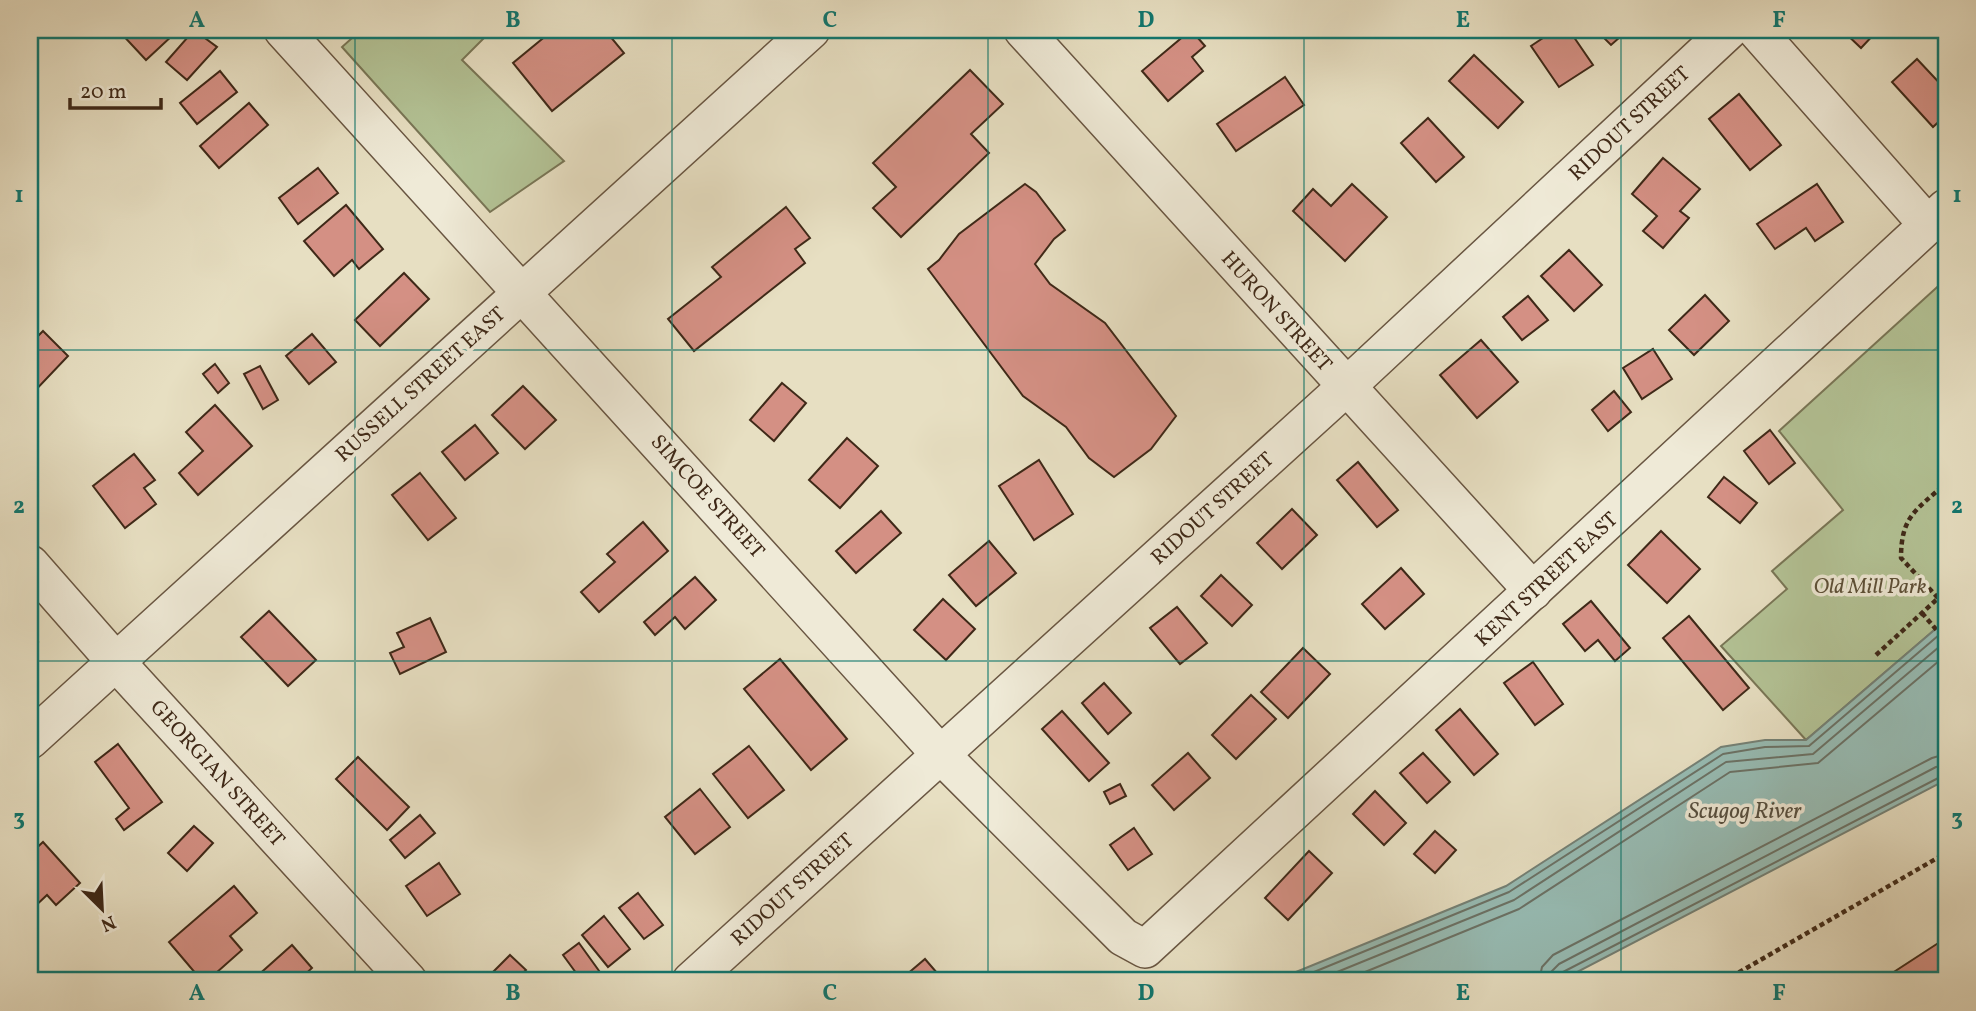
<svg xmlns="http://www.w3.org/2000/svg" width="1976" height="1011" viewBox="0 0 1976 1011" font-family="Vollkorn,serif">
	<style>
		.green { fill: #b3c295; stroke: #797656; stroke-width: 2 }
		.water { fill: #97bcb4; stroke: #748176; stroke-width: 2 }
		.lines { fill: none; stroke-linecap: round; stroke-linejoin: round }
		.shore { stroke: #6b7266; stroke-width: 2 }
		.building { fill: #d49084; stroke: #3f2918; stroke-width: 2 }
		.minor-casing { stroke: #695642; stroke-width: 40 }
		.path { stroke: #3f2918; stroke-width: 4.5; stroke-dasharray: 5 3.5; stroke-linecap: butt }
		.minor { stroke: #efead7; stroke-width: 37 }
		.grid { fill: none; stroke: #0f766e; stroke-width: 2; stroke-opacity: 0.55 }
		.labels { text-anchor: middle; stroke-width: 7; stroke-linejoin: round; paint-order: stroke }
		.street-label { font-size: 21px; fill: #3f2918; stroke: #efead7 }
		.park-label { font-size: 21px; font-style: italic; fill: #5c4f37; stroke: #efead7 }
		.water-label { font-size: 23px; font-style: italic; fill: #554e3f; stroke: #efead7 }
		.neatline { fill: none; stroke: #0f766e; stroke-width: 2.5 }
		.grid-label { font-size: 23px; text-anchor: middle; font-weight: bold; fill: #0f766e }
	</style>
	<rect width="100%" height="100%" fill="#e7dfc2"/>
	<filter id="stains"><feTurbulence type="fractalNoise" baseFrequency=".00286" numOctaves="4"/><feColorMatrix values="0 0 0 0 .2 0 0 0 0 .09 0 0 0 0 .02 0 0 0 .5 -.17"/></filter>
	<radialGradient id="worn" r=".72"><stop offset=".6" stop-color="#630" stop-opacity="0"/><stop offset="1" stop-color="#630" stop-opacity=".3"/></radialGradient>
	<!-- green -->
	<g class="green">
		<polygon points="361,30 492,30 462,60 564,161 490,212 342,47"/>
		<polygon points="1946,279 1946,620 1806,740 1721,646 1787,589 1772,571 1843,510 1779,431"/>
	</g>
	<!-- water -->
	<polygon class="water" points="1946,620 1946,780 1560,981 1274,981 1506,886 1721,747 1765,740 1806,740"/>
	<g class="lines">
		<!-- shore -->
		<g class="shore">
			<polyline points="1292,981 1509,892 1723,754 1765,747 1809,746 1946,629"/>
			<polyline points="1315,981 1514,900 1726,762 1813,754 1946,641"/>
			<polyline points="1343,981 1519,909 1730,772 1818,763 1946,655"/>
			<polyline points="1539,981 1542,967 1553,955 1932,758 1946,754"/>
			<polyline points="1549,981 1551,972 1559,964 1936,767 1946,765"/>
			<polyline points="1558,981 1563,972 1946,774"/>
		</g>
	</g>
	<!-- building -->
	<g class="building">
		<polygon points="118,30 170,30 174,34 146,60"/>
		<polygon points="194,30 217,47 187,80 166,62"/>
		<polygon points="553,30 605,30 624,53 552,111 513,63"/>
		<polygon points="1191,30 1205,46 1192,57 1203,71 1168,101 1142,71"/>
		<polygon points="1555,30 1569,30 1593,65 1559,87 1531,46"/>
		<polygon points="1596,30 1628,30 1611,45"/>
		<polygon points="1842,30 1878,30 1861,48"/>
		<polygon points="1474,55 1523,102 1498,128 1449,81"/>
		<polygon points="1917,59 1946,90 1946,115 1933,127 1892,82"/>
		<polygon points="970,70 1003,104 971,134 989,153 901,237 873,208 896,187 873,163"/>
		<polygon points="220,71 237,92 197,124 180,103"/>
		<polygon points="1285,77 1304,105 1236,151 1217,124"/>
		<polygon points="1739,94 1781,145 1750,170 1709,119"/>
		<polygon points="249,103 268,125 219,168 200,146"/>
		<polygon points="1428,118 1464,157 1436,182 1401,143"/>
		<polygon points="1663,158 1700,189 1680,211 1689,218 1663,248 1643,231 1657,216 1632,194"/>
		<polygon points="318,168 338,193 298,224 279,198"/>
		<polygon points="1025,184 1036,192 1065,230 1054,239 1035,264 1050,284 1105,323 1176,416 1151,449 1114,477 1089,458 1066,427 1023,396 928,269 939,260 959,234"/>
		<polygon points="1352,184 1387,217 1345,261 1293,211 1313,189 1331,206"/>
		<polygon points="1817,184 1843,222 1815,241 1806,228 1775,249 1757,224"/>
		<polygon points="346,205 383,249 359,269 352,260 334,276 304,241"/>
		<polygon points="786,207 810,238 795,249 805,263 694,351 668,319 721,277 712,267"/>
		<polygon points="1569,250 1602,285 1574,311 1541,276"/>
		<polygon points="404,273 429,299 380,346 355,320"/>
		<polygon points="1705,295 1729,321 1694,355 1669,330"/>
		<polygon points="1528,296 1548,320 1522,340 1503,317"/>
		<polygon points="43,331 68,356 30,396 30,344"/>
		<polygon points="312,334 336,362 309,384 286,356"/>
		<polygon points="1481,340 1518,382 1477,418 1440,375"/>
		<polygon points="1653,349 1672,379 1642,399 1623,368"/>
		<polygon points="215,364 229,383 218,393 203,374"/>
		<polygon points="260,366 278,400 263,409 244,374"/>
		<polygon points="782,383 806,403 774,441 750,420"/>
		<polygon points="523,386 556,420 525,449 492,415"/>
		<polygon points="1614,391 1631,412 1608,431 1592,410"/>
		<polygon points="215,405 252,446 198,495 179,473 203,451 186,432"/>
		<polygon points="475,425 498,453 465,480 442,452"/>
		<polygon points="1770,430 1795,463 1769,484 1744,451"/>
		<polygon points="847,438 878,466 840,508 809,480"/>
		<polygon points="134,454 155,480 144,488 156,504 125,528 93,486"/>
		<polygon points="1039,460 1073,514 1034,540 999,486"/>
		<polygon points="1358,462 1398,510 1377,527 1337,480"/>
		<polygon points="420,473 456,518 428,540 392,495"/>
		<polygon points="1724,477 1757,503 1740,523 1708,497"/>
		<polygon points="1292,509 1317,535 1282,569 1257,543"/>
		<polygon points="881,511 901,533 856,573 836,551"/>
		<polygon points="643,522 668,551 599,612 581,592 615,562 607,554"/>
		<polygon points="1661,531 1700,569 1667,603 1628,565"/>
		<polygon points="989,541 1016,573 976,606 949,575"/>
		<polygon points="1401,568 1424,594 1385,629 1362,604"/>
		<polygon points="1221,575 1252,605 1232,626 1201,596"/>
		<polygon points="695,577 716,600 685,629 675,617 655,635 644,622"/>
		<polygon points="943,599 975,629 946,660 914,630"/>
		<polygon points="1591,601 1630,648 1615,661 1598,640 1585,651 1563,624"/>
		<polygon points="1177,607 1207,643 1180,664 1150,628"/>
		<polygon points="269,611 316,660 288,686 241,637"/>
		<polygon points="1689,616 1749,688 1723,710 1663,638"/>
		<polygon points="430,618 446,652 400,674 390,653 404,647 397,633"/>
		<polygon points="30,633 38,642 30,650"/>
		<polygon points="1303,648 1330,674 1288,718 1261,692"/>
		<polygon points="780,659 847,739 811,770 744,689"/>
		<polygon points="1533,662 1563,704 1535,725 1504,683"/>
		<polygon points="1104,683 1131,713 1108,734 1082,703"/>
		<polygon points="1251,695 1276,719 1236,759 1212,735"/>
		<polygon points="1460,709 1498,754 1474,775 1436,730"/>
		<polygon points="1062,711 1109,763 1089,781 1042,729"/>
		<polygon points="118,744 162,802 124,830 116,819 129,808 95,762"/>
		<polygon points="749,746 784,790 748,818 713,774"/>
		<polygon points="1188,753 1210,778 1174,810 1152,785"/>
		<polygon points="1423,753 1450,782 1427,803 1400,773"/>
		<polygon points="358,757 409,807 387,830 336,779"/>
		<polygon points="1120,784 1126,796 1110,804 1104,792"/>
		<polygon points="700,789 730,827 695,854 665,817"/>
		<polygon points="1375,791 1406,823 1384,845 1353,814"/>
		<polygon points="420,815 435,833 405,858 390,840"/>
		<polygon points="194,826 213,843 187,871 168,853"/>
		<polygon points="1134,828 1152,854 1128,870 1110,845"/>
		<polygon points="1435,831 1456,850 1435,873 1414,854"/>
		<polygon points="43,842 80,883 56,905 47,895 30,911 30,854"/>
		<polygon points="1309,851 1332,873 1288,920 1265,898"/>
		<polygon points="439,863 460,894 427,916 406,886"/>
		<polygon points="234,886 257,913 230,936 242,950 207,981 202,981 169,942"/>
		<polygon points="638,893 663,925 644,939 619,908"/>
		<polygon points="604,916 630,949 608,967 582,935"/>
		<polygon points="1946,938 1946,981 1880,981"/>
		<polygon points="579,943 602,975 593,981 582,981 563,955"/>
		<polygon points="292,945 312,968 298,981 258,981 255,978"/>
		<polygon points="510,955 526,970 524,972 534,981 499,981 491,974"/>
		<polygon points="925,959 944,981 899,981"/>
	</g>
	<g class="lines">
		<defs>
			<g id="minor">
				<polyline points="283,30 940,754 1123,937 1145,949 1946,208"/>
				<polyline points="1023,30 1533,591"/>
				<polyline points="1756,30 1928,225"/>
				<polyline points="30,564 116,662 408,981"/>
				<polyline points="30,740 811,30"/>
				<polyline points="691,981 1346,387 1729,30"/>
			</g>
		</defs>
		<!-- minor casing -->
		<use href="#minor" class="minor-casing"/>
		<!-- path -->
		<g class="path">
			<path d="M1938 598 1901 558C1901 515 1917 510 1946 483"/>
			<polyline points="1922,613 1946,641"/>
			<polyline points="1876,655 1946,591"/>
			<polyline points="1724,981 1946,853"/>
		</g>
		<!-- minor -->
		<use href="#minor" class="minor"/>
	</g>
	<!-- grid -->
	<path class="grid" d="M355 30V981M672 30V981M988 30V981M1304 30V981M1621 30V981M30 350H1946M30 661H1946"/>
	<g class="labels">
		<!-- street labels -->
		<g class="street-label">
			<text transform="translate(1629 123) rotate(-43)" y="7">RIDOUT STREET</text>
			<text transform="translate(1277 311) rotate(48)" y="7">HURON STREET</text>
			<text transform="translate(420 384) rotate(-42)" y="7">RUSSELL STREET EAST</text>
			<text transform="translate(708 496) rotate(48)" y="7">SIMCOE STREET</text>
			<text transform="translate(1212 508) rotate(-42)" y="7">RIDOUT STREET</text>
			<text transform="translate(1546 579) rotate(-43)" y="7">KENT STREET EAST</text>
			<text transform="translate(218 773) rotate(48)" y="7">GEORGIAN STREET</text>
			<text transform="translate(792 889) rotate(-42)" y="7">RIDOUT STREET</text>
		</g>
		<!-- park labels -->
		<g class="park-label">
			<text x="1870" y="593">Old Mill Park</text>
		</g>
		<!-- water labels -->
		<g class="water-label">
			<text x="1745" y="818">Scugog River</text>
		</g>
	</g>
	<!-- margin -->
	<rect width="1976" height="1011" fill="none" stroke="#e7dfc2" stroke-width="77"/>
	<!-- north arrow -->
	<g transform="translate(102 909) rotate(156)" stroke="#efead7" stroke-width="5" paint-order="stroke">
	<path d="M0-5L12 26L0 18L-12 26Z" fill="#3f2918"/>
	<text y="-10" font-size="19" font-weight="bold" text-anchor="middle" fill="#3f2918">N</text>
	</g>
	<!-- scale -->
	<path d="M70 98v10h91v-10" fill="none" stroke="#3f2918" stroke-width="3.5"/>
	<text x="80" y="98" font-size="21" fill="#3f2918" stroke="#efead7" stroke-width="5" paint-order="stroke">20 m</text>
	<rect x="38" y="38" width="1900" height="934" class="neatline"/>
	<g class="grid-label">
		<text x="197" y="27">A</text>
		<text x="513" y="27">B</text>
		<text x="830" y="27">C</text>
		<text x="1146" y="27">D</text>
		<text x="1463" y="27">E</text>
		<text x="1779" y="27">F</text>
		<text x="19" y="202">1</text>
		<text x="1957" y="202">1</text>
		<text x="19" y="513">2</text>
		<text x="1957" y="513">2</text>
		<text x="19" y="825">3</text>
		<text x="1957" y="825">3</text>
		<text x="197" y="1000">A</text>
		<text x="513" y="1000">B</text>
		<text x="830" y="1000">C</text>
		<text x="1146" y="1000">D</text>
		<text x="1463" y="1000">E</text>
		<text x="1779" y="1000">F</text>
	</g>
	<rect width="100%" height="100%" filter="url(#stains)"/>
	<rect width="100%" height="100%" fill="url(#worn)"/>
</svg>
